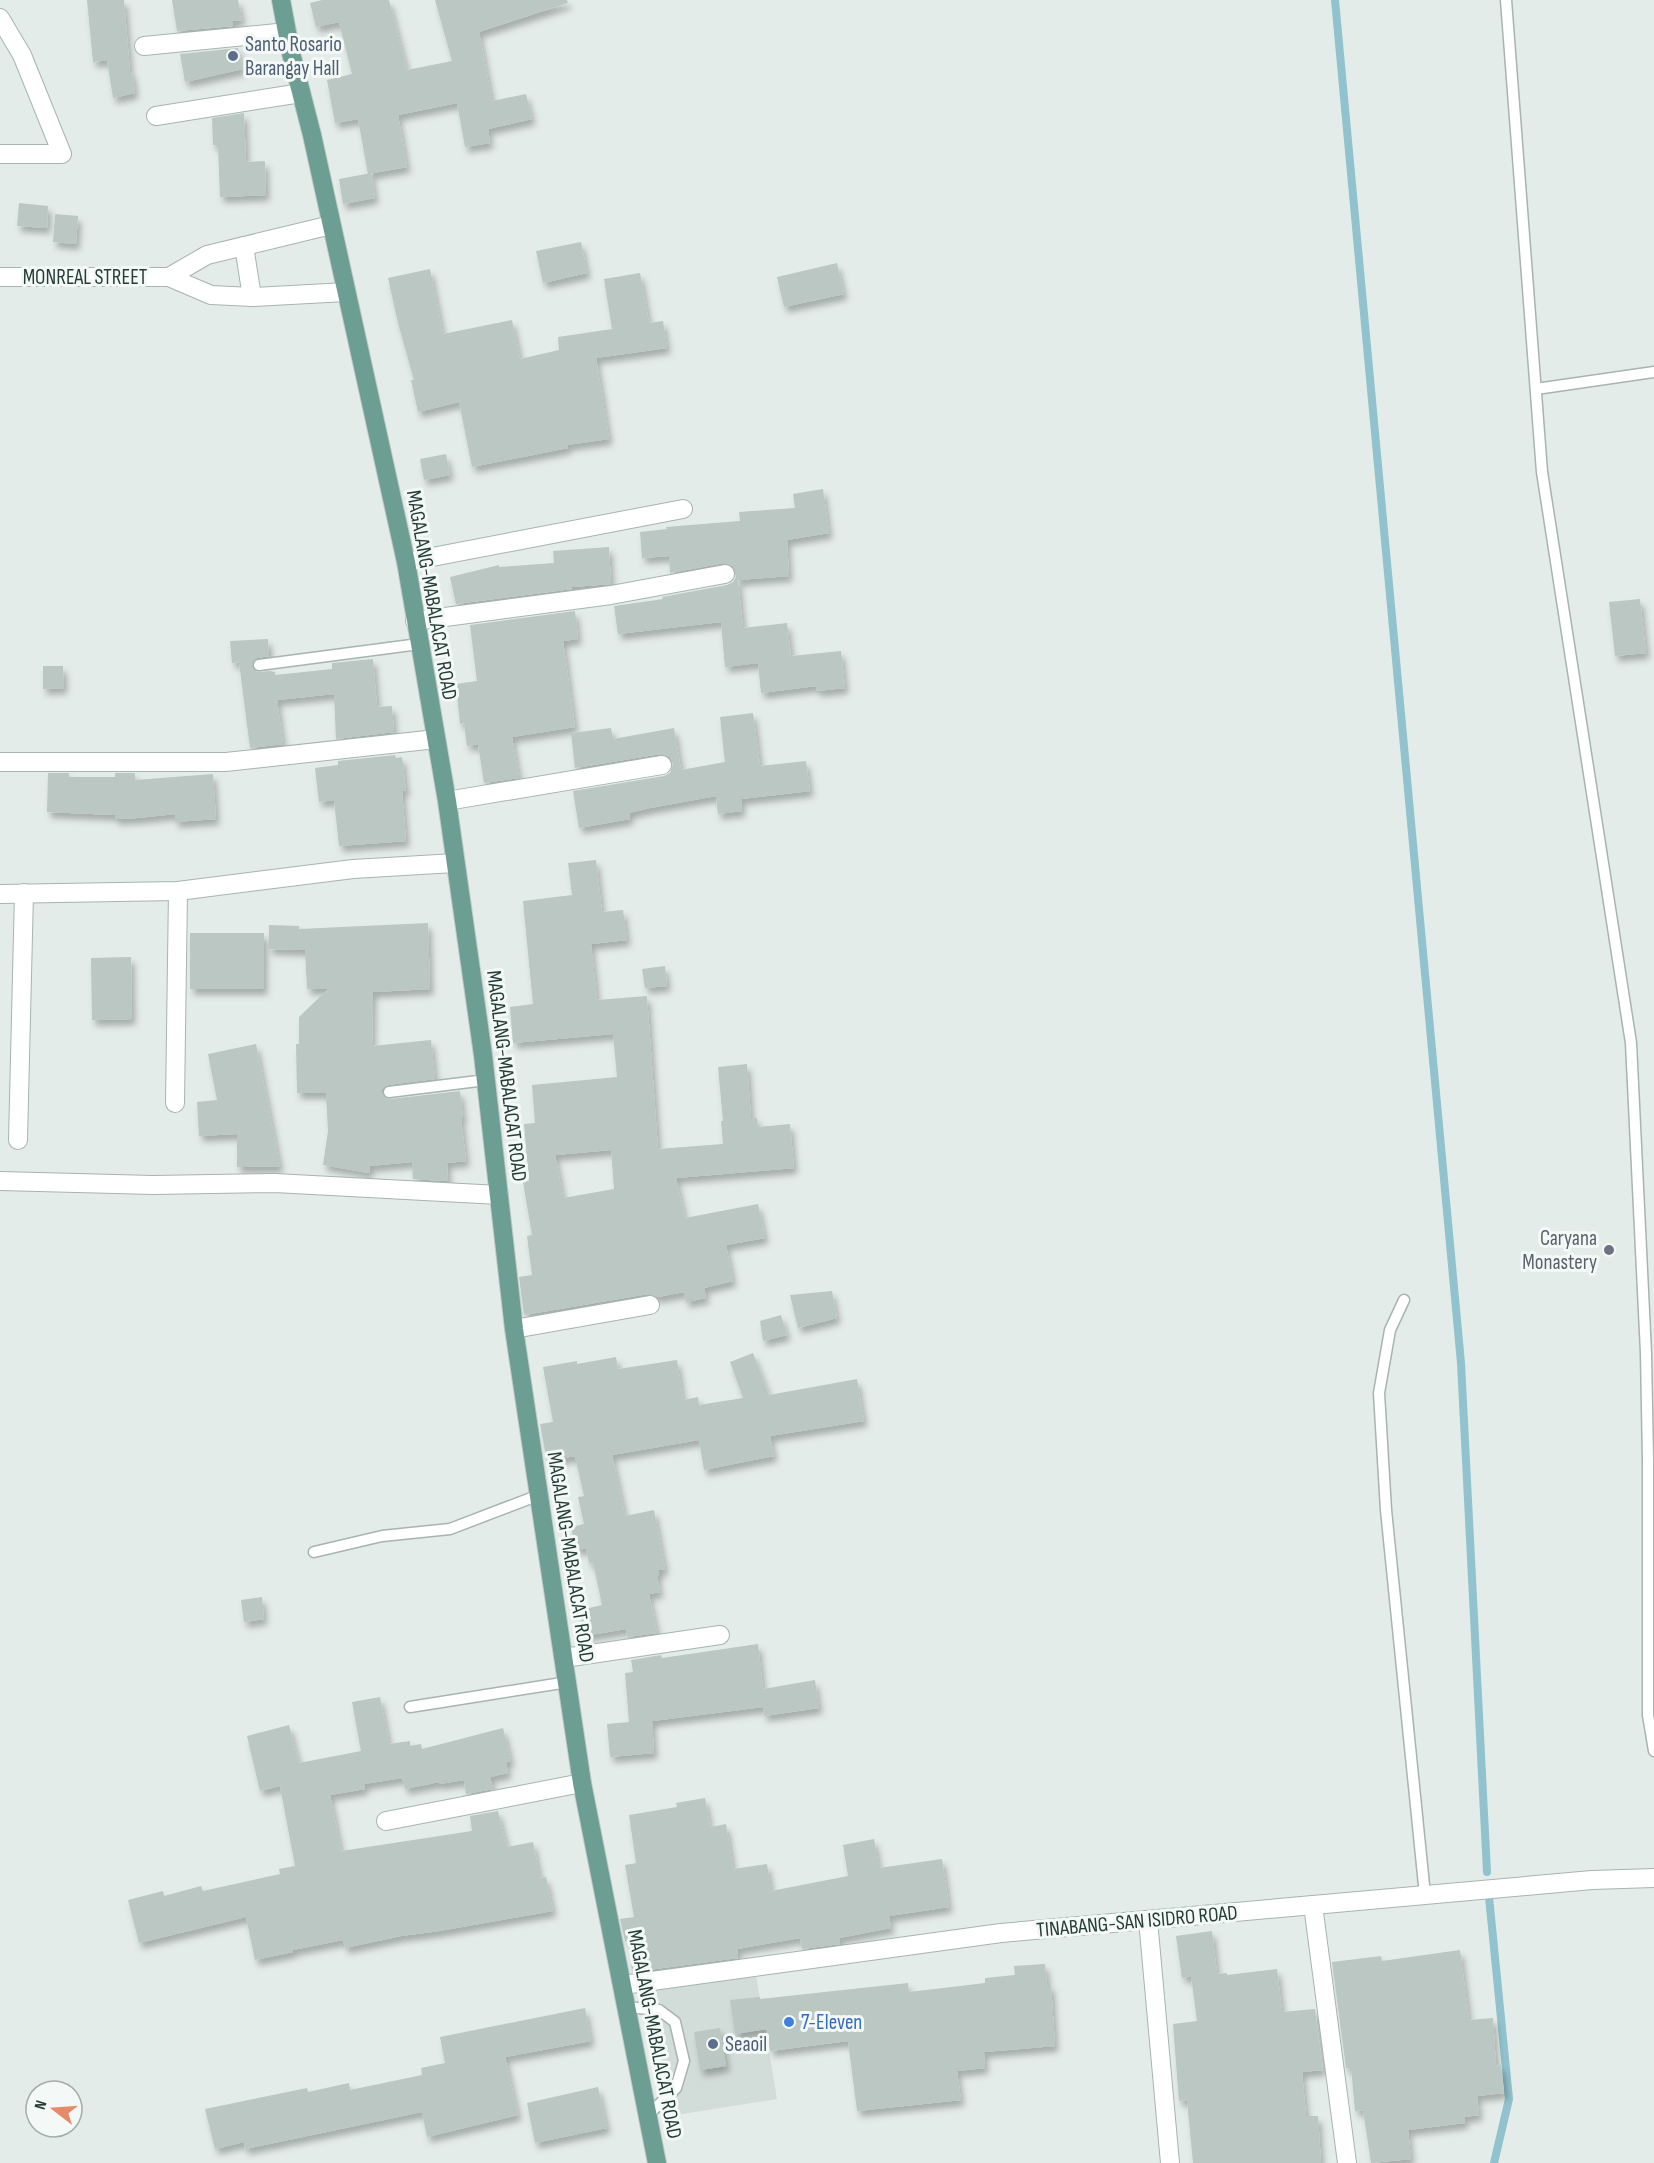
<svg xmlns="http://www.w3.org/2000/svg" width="1654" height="2163" viewBox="0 0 1654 2163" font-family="'Sofia Sans Condensed',sans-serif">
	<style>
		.built { fill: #d2dcd8 }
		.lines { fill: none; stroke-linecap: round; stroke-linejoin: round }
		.stream { stroke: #91c2cd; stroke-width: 8 }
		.building { fill: #bac7c2; fill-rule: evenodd; filter: url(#shadow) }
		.service-casing { stroke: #a7b4b0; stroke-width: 13 }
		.minor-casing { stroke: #a7b4b0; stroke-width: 20 }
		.tertiary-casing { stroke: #a7b4b0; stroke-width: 20 }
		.primary-casing { stroke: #c2c9c7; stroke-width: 20 }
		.service { stroke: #fff; stroke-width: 10 }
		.minor { stroke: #fff; stroke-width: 18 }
		.tertiary { stroke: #fff; stroke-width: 18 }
		.primary { stroke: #6c9e93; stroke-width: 18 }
		.service-dot { fill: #5c6f8a; stroke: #f4f9f7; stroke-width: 2 }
		.worship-dot { fill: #6b7280; stroke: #f4f9f7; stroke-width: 2 }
		.shop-dot { fill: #3f7fe0; stroke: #f4f9f7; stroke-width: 2 }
		.labels { text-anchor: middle; stroke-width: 6; stroke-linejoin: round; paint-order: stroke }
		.service-label { font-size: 21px; fill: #4e5e75; stroke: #f4f9f7; text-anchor: start }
		.street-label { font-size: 21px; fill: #253d37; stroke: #f4f9f7 }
		.worship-label { font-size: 21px; fill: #5b616d; stroke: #f4f9f7; text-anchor: end }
		.shop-label { font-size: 21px; fill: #366cbe; stroke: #f4f9f7; text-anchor: start }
	</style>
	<defs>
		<filter id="shadow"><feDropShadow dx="3.5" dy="6" stdDeviation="3" flood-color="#0004"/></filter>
	</defs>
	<rect width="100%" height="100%" fill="#e4ece9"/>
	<!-- built -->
	<polygon class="built" points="755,1970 777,2099 670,2116 649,1990"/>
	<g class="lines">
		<!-- stream -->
		<g class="stream">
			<polyline points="1335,0 1461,1363 1487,1872"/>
			<polyline points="1489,1897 1509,2099 1494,2163"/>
		</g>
	</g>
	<!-- building -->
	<g class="building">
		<polygon points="87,0 124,0 130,72 132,72 135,93 113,98 107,60 93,62"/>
		<polygon points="172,0 238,0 242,20 232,21 233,26 177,31"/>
		<polygon points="322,0 389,0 407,70 452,61 435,0 567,0 568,3 479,32 492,101 526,94 532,119 488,129 490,143 465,147 457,103 398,115 407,167 368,174 358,119 335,123 327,80 352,74 339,22 316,27 310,3"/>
		<polygon points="238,48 243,69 185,82 180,54"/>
		<polygon points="244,113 246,162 265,161 266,195 220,197 218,145 213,145 212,118"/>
		<polygon points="371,173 375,198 343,204 339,179"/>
		<polygon points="19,203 48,206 47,228 17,226"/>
		<polygon points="55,214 78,216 76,244 53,242"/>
		<polygon points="581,242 587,273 543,283 536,251"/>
		<polygon points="837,263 844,294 784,307 777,277"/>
		<polygon points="430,269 443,334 512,320 520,359 559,350 558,337 612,329 604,279 640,273 649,323 663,321 667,348 596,358 609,439 567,445 568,448 472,467 459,402 418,412 411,380 414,380 398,323 388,278"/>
		<polygon points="446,454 450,475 424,480 420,459"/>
		<polygon points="823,489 829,533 787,540 789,576 738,580 743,628 787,623 791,656 841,651 845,688 817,691 816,686 761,693 758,663 725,667 721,622 618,634 614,606 663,599 662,597 727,585 733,582 736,577 733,566 724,563 670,573 669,556 642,558 640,532 667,529 666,527 740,521 739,512 795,508 793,494"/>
		<polygon points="609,547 611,584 572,587 572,589 456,604 450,577 499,565 499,567 554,563 553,551"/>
		<polygon points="1640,599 1646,653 1615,656 1609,602"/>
		<polygon points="575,611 578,639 563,641 575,727 512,737 519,778 484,783 478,744 467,746 464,723 460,724 456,684 477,681 470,625"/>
		<polygon points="268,639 269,656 257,658 252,663 253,669 257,672 270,671 275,672 275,675 332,669 332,663 373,659 377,707 392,706 394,732 336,739 334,694 277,700 283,744 250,748 239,662 232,663 230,641"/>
		<polygon points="43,666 63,666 64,688 43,689"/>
		<polygon points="753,713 760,766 806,761 810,791 741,799 742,811 718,814 716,796 650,808 629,813 630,819 579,828 573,791 664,776 670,773 673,764 670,757 660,754 575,768 571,733 611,728 613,739 674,728 681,770 725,762 720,717"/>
		<polygon points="395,755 396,758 402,757 406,791 402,791 406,841 339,846 334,800 319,802 315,768 338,765 338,761"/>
		<polygon points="48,773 69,773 69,777 115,777 115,773 135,773 135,780 213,774 216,819 175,822 175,814 137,818 115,819 115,815 47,812"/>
		<path d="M596 860 602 912 623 910 627 940 591 944 597 1000 647 996 658 1149 723 1144 721 1121H723L718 1067 747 1064 751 1118H757L758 1127 790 1124 794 1168 676 1178 685 1218 758 1204 765 1238 726 1245 733 1281 704 1288 706 1298 686 1302 684 1292 658 1297 648 1294 524 1315 519 1277 532 1275 527 1236 532 1235 523 1182 529 1181 524 1124 535 1123 532 1085 617 1077 613 1034 513 1043 510 1007 533 1004 523 901 572 895 568 863ZM611 1150 614 1189 563 1198 555 1155Z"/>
		<polygon points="428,923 430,989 373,992 372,1046 431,1040 435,1079 388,1085 382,1089 382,1093 386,1099 390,1099 460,1091 463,1118 461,1118 466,1161 447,1163 448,1181 446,1181 413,1179 412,1162 370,1166 369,1173 323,1165 328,1131 326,1093 297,1093 296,1044 299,1044 299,1017 328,989 307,989 305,950 269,949 269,925 299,926 299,929"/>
		<rect x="190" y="933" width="74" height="56"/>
		<polygon points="131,957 132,1019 92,1020 91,958"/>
		<polygon points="665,966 667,986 645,988 642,969"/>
		<polygon points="256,1044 280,1167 237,1167 237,1134 199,1136 197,1102 217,1100 208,1054"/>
		<polygon points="832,1291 837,1318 798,1328 790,1295"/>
		<polygon points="781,1315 787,1335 763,1341 760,1321"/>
		<polygon points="753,1353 769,1395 857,1379 864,1421 770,1436 774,1456 704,1470 699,1440 612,1455 625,1516 654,1510 665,1569 659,1570 659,1576 657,1576 660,1592 649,1594 657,1633 627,1637 626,1629 584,1636 580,1610 602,1605 593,1562 589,1563 586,1548 576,1550 571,1527 584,1524 578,1497 584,1496 575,1456 547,1461 540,1424 553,1422 543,1367 577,1361 577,1364 616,1357 618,1369 677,1360 683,1400 698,1397 699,1405 743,1398 730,1362"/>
		<polygon points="262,1597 264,1619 244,1622 241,1600"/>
		<polygon points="758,1644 763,1689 815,1680 819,1708 764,1716 763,1707 652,1721 654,1753 610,1757 607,1724 629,1722 625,1673 633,1672 631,1660 661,1655 662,1658"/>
		<polygon points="380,1697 389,1744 410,1741 410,1746 421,1744 422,1749 503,1728 511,1761 506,1762 508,1773 490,1777 493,1789 466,1794 464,1780 439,1784 439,1782 405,1789 402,1778 364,1784 365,1789 330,1795 341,1851 472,1831 470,1816 498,1811 507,1847 533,1842 540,1878 546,1877 553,1911 439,1931 401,1936 345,1948 343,1940 293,1950 293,1952 255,1960 246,1917 139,1943 128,1900 163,1891 164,1896 201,1886 203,1891 280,1874 279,1869 295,1866 280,1786 260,1791 247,1736 289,1725 299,1763 361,1751 352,1702"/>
		<polygon points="705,1798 710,1827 726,1824 733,1869 767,1864 771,1891 848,1876 843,1845 874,1839 879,1868 942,1859 949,1907 889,1916 891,1928 839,1938 840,1944 802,1949 800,1938 737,1949 738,1958 632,1972 629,1941 625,1941 620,1919 634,1917 625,1865 636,1863 629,1815 677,1807 676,1803"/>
		<polygon points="1212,1931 1217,1974 1227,1973 1227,1975 1277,1969 1282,2012 1315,2009 1323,2070 1302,2072 1306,2116 1318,2116 1321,2163 1193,2163 1187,2100 1179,2101 1173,2024 1197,2021 1191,1976 1182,1978 1176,1936"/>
		<polygon points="1460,1950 1469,2020 1493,2018 1496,2066 1501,2065 1504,2093 1477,2096 1479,2115 1464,2117 1465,2123 1408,2130 1411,2159 1371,2163 1363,2110 1355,2111 1351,2068 1346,2068 1332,1962 1381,1956 1382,1961"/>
		<polygon points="1045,1964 1047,1985 1051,1985 1055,2046 984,2052 985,2068 957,2071 961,2100 857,2111 848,2041 770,2051 767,2029 735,2034 730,2000 760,1997 760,1999 908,1983 909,1992 943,1988 985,1983 985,1978 1015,1975 1014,1966"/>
		<polygon points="585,2008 591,2041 505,2057 518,2115 427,2137 422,2112 245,2149 244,2142 215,2149 205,2109 307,2088 308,2092 349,2083 350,2090 422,2075 421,2068 445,2063 440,2037"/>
		<polygon points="720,2028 726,2066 700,2070 694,2032"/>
		<polygon points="598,2087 607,2128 535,2143 527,2103"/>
	</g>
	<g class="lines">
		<defs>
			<g id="service">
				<polyline points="1506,0 1542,472 1631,1043 1646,1353 1648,1461 1648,1715 1654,1751"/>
				<polyline points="1536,389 1654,372"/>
				<polyline points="259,665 419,644"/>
				<polyline points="389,1092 486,1080"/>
				<polyline points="1404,1300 1390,1330 1379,1393 1386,1510 1425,1895"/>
				<polyline points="314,1552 382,1536 450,1529 539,1495"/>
				<polyline points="410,1707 568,1682"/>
				<polyline points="627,2007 659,2010 675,2022 684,2061 676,2088 649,2114"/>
			</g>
			<g id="minor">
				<polyline points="0,18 22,55 62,154 0,154"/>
				<polyline points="144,46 287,32"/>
				<polyline points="156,116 301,93"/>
				<polyline points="244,246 252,297"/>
				<polyline points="0,277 169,277 211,295 252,297 346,292"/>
				<polyline points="169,277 207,255 331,225"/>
				<polyline points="406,562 683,509"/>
				<polyline points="415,621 611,595 725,574"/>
				<polyline points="0,762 226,762 436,739"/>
				<polyline points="447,801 662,765"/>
				<polyline points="0,894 178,891 353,869 455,863"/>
				<polyline points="175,1103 178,891"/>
				<polyline points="18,1140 24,893"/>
				<polyline points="0,1181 153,1185 275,1183 499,1195"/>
				<polyline points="514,1329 650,1305"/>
				<polyline points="564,1658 720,1635"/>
				<polyline points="386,1821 582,1783"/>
				<polyline points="1313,1905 1347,2163"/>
				<polyline points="1148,1920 1170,2163"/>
			</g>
			<polyline id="tertiary" points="623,1985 1001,1933 1592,1880 1654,1878"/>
			<polyline id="primary" points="281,0 291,53 312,135 406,562 447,801 483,1055 514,1329 582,1783 657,2163"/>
		</defs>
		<!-- service casing -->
		<use href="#service" class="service-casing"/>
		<!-- minor casing -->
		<use href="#minor" class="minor-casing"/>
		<!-- tertiary casing -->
		<use href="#tertiary" class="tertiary-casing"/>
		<!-- primary casing -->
		<use href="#primary" class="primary-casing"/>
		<!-- service -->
		<use href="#service" class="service"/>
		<!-- minor -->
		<use href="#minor" class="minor"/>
		<!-- tertiary -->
		<use href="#tertiary" class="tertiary"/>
		<!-- primary -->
		<use href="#primary" class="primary"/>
	</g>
	<!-- markers -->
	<g class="service-dot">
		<circle cx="233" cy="56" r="6"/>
		<circle cx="713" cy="2044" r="6"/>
	</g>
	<circle class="worship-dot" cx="1609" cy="1250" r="6"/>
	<circle class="shop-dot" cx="789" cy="2022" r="6"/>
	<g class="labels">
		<!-- service labels -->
		<g class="service-label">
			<text x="245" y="51">Santo Rosario<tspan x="245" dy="24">Barangay Hall</tspan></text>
			<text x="725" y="2051">Seaoil</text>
		</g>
		<!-- street labels -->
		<g class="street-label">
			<text x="85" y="284">MONREAL STREET</text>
			<text transform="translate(432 595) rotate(80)" y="7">MAGALANG-MABALACAT ROAD</text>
			<text transform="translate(507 1076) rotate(83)" y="7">MAGALANG-MABALACAT ROAD</text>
			<text transform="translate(571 1557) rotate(81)" y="7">MAGALANG-MABALACAT ROAD</text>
			<text transform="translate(1137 1921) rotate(-5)" y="7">TINABANG-SAN ISIDRO ROAD</text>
			<text transform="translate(655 2034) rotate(79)" y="7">MAGALANG-MABALACAT ROAD</text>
		</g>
		<!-- worship labels -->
		<g class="worship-label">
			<text x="1597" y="1245">Caryana<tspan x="1597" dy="24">Monastery</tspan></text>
		</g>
		<!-- shop labels -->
		<g class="shop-label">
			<text x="801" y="2029">7-Eleven</text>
		</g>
	</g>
	<!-- north arrow -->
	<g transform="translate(54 2109) rotate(287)"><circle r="28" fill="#f4f9f7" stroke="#a1aeaa" stroke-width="1.5"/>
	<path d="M0-4.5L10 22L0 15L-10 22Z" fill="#e78a67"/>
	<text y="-9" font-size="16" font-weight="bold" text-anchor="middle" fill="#253d37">N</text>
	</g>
</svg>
